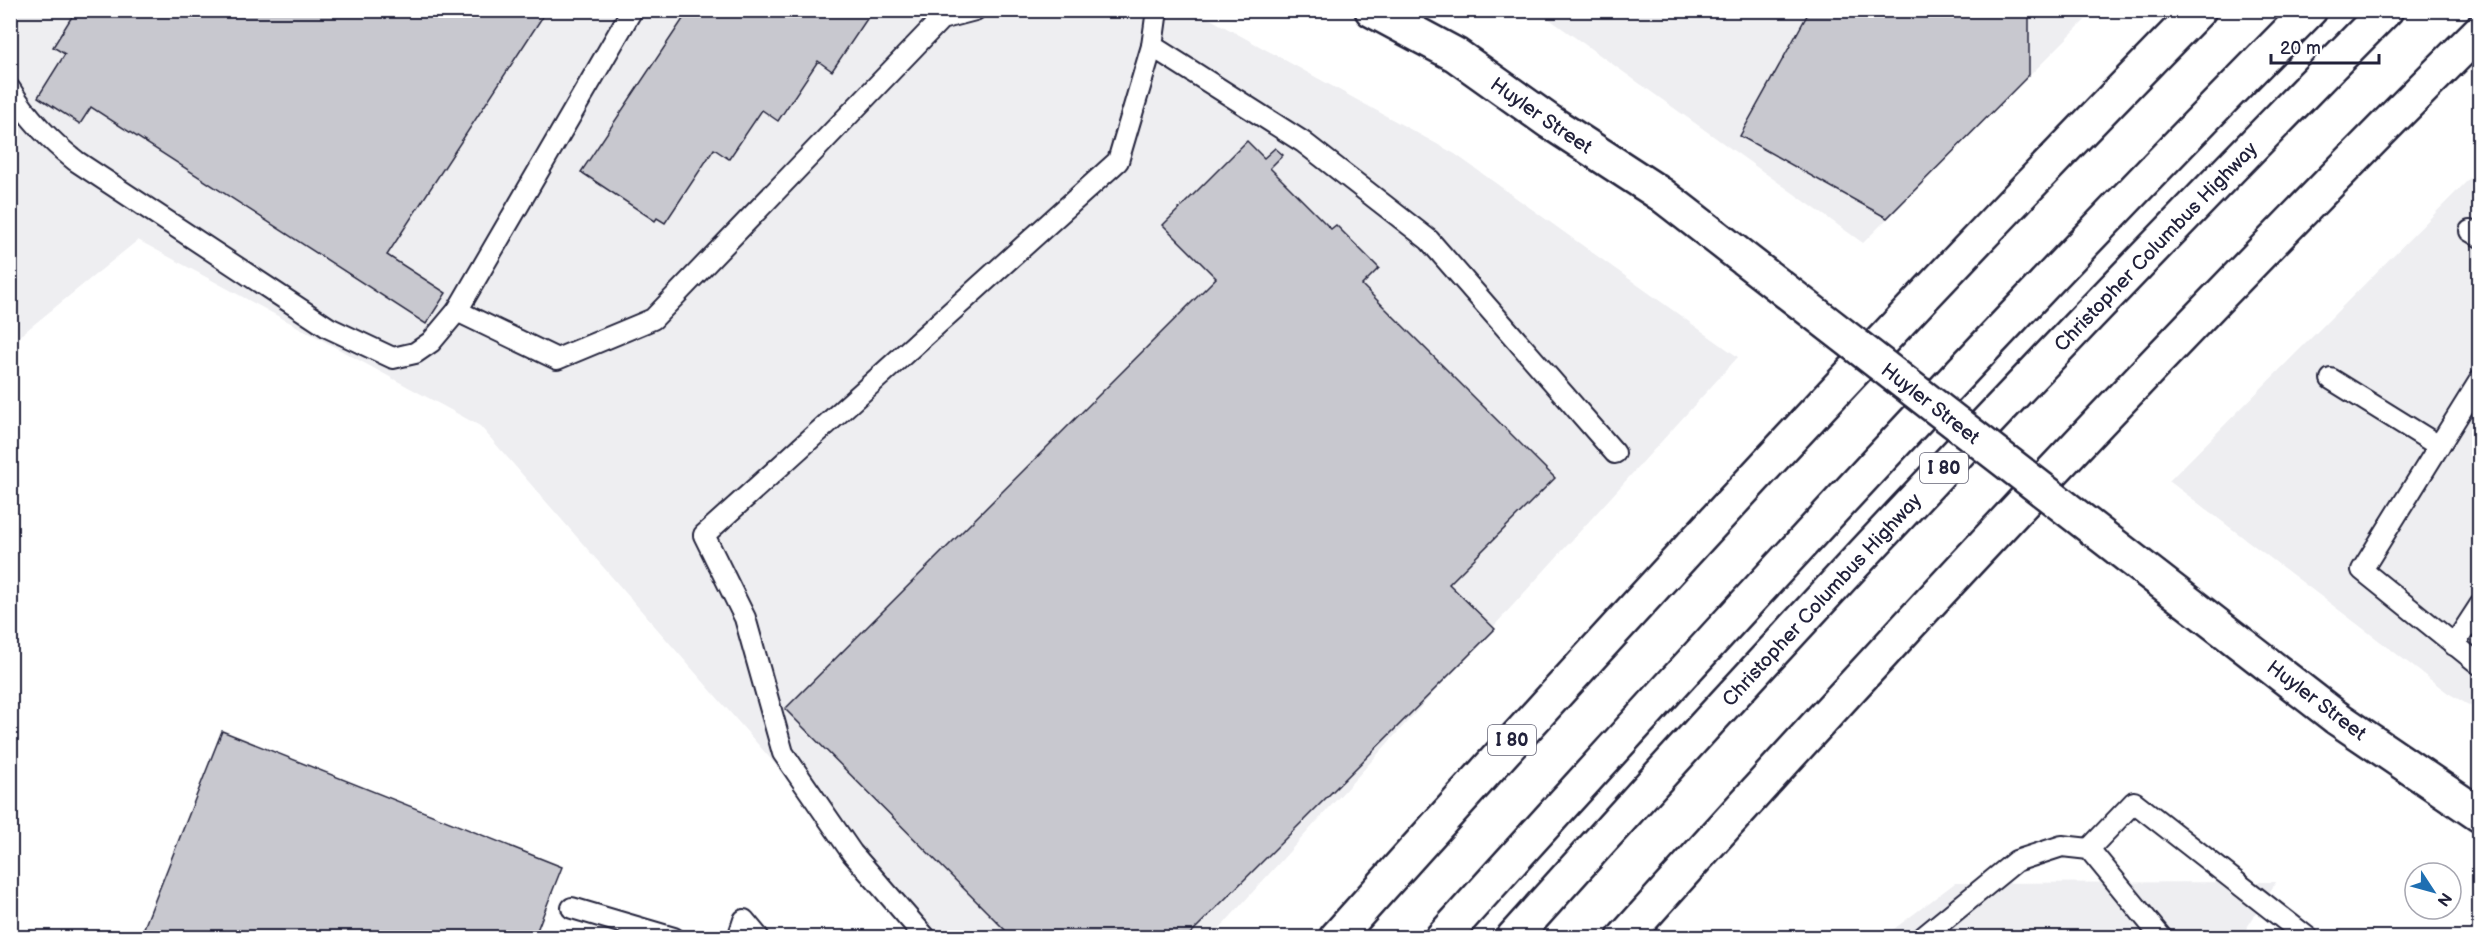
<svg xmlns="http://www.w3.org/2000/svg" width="2490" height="948" viewBox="0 0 2490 948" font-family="'Balsamiq Sans',sans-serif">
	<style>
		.built { fill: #eeeef1 }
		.building { fill: #c8c8cf; stroke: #22223b; stroke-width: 1.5 }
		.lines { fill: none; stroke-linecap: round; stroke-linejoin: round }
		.lane-casing { stroke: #22223b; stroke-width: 24 }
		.secondary-casing { stroke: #22223b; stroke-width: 38 }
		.highway-casing { stroke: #22223b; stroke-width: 38 }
		.lane { stroke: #fff; stroke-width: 20 }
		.secondary { stroke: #fff; stroke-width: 33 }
		.highway { stroke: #fff; stroke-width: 33 }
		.secondary-bridge-casing { stroke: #22223b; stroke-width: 38; stroke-linecap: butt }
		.secondary-bridge { stroke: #fff; stroke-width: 33 }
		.labels { text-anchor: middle; stroke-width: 6; stroke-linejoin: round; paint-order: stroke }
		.shield { fill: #fff; stroke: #646476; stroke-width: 1.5 }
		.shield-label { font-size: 18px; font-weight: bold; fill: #22223b }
		.street-label { font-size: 20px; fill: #22223b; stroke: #fff }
	</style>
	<rect width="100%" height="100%" fill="#fff"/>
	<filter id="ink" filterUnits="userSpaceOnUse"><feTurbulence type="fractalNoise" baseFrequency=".0167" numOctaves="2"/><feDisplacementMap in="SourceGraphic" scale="12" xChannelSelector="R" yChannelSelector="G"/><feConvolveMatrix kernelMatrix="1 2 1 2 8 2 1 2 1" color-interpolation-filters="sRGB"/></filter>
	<g filter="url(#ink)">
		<!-- built -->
		<g class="built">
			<polygon points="1194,10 1455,154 1738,357 1212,937 927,938 480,426 138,240 11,343 11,11"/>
			<polygon points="1538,11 2094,11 1863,243"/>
			<polygon points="2479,169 2479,711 2448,693 2169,481"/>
			<polygon points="2276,882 2241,937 1882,938 1955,883"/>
		</g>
		<!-- building -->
		<g class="building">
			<polygon points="76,10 121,10 127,14 129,10 547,10 387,255 446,293 426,324 91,107 80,124 38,97 65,54 53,47"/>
			<polygon points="689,10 873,10 832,71 818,61 778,121 762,110 729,159 714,149 665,223 657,218 655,221 581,172"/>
			<polygon points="1810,10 2032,10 2029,14 2029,75 1887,218 1740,136"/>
			<polygon points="1247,141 1264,158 1275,148 1283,155 1270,168 1331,229 1336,225 1379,268 1362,285 1555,478 1449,584 1495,629 1186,938 1013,938 785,709 1216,278 1163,225"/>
			<polygon points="222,731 562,867 534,938 140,938"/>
		</g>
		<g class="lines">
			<defs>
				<g id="lane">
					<polyline points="632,10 457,311 557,359 653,319 941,19 975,10"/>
					<polyline points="1152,46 1303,142 1429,240 1615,453"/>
					<path d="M10 89C28 118 49 140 76 161L329 328 393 358 415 353 431 342 457 311"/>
					<polyline points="2470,231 2480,237"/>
					<polyline points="2331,379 2439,446"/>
					<polyline points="2480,380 2362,570 2480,665"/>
					<polyline points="2454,645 2480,605"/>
					<polyline points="2089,849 2134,802 2308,938"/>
					<polyline points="572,908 674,938"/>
					<polyline points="738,938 744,920 759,938"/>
					<polyline points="926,938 852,853 783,753 745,618 704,535 1118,161 1152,46 1157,10"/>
					<polyline points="1922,938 2016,861 2062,846 2089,849 2162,938"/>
				</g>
				<g id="secondary">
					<path id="s1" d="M1372 10 1456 55 1550 122 1662 195"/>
					<polyline points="2337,718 2480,815"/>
				</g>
				<g id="highway">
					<path d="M1336 938C1618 623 1903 312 2199 10"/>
					<path d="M1442 938C1726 623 2012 311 2310 10"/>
					<path id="s2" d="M1513 938C1796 621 2087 312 2386 10"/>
					<path d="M1624 938C1901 629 2185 325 2480 31"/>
				</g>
			</defs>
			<!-- lane casing -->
			<use href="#lane" class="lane-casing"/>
			<!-- secondary casing -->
			<use href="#secondary" class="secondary-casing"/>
			<!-- highway casing -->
			<use href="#highway" class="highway-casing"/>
			<!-- lane -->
			<use href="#lane" class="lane"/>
			<!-- secondary -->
			<use href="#secondary" class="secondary"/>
			<!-- highway -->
			<use href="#highway" class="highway"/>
			<defs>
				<g id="secondary-bridge">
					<path id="s3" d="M1662 195 2337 718"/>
				</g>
			</defs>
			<!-- secondary-bridge casing -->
			<use href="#secondary-bridge" class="secondary-bridge-casing"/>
			<!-- secondary-bridge -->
			<use href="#secondary-bridge" class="secondary-bridge"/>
		</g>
	</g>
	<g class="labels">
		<!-- shield labels -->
		<g class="shield">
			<rect x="1920" y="453" width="48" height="30" rx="4.5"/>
			<rect x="1488" y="725" width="48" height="30" rx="4.5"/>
		</g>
		<g class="shield-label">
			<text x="1944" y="474">I 80</text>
			<text x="1512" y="746">I 80</text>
		</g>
		<!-- street labels -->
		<g class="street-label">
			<text dy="7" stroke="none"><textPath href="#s1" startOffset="200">Huyler Street</textPath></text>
			<text dy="7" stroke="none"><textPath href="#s2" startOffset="944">Christopher Columbus Highway</textPath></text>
			<text dy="7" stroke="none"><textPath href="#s3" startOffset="340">Huyler Street</textPath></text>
			<text dy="7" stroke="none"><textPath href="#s2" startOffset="458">Christopher Columbus Highway</textPath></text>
			<text transform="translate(2317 700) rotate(37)" y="7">Huyler Street</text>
		</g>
	</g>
	<!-- margin -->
	<rect width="2490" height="948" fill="none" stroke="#fff" stroke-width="36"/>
	<rect x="18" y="18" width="2454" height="912" fill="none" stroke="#22223b" stroke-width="2" filter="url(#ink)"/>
	<!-- north arrow -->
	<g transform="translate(2433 891) rotate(126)"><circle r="28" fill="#ffffff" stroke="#a7a7b1" stroke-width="1.5"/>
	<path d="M0-4.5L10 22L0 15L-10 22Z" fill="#1f6fb2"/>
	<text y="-9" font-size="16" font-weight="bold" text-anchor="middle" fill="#22223b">N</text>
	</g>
	<!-- scale -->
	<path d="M2271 54v9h108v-9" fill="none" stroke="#22223b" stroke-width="3"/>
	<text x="2280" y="54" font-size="18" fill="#22223b" stroke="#ffffff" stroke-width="4.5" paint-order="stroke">20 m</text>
</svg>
